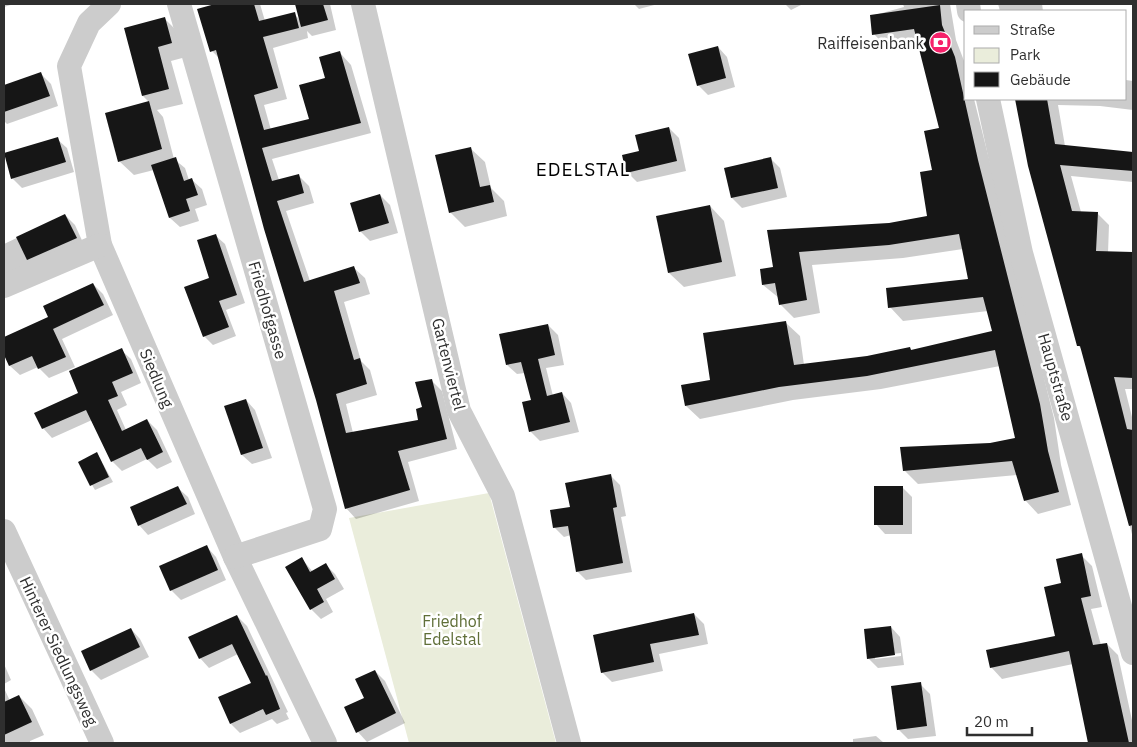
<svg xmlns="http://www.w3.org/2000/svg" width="1137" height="747" viewBox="0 0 1137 747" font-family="'IBM Plex Sans',sans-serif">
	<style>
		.green { fill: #eaeddb }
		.shadow { fill: #0003; fill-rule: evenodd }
		.building { fill: #161616 }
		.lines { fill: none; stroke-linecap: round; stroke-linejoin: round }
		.minor { stroke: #ccc; stroke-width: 24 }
		.labels { text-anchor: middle; stroke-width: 5; stroke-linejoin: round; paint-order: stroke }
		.poi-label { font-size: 16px; fill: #2f2f2f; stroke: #fff; text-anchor: end }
		.street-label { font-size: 16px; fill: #2f2f2f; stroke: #fff }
		.park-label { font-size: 16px; fill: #606f38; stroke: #fff }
		.quarter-label { font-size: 19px; letter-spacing: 1px; fill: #000; stroke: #fff }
	</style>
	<rect width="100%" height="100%" fill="#fff"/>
	<!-- green -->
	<polygon class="green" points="489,493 556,743 409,743 349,518"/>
	<!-- shadow -->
	<g class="shadow">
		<polygon points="4,4 14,4 4,7"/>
		<polygon points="219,4 260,4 265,21 294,14 300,20 296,4 330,4 336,30 312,36 307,31 308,38 273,48 287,99 264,105 271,130 310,120 327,79 341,54 351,65 371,133 272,159 279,180 298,175 309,186 314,203 286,211 310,281 354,268 365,278 370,294 344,302 361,361 370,370 377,395 346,404 353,433 420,420 431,380 442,391 457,449 408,462 419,501 356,519 346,508 317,399 220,59 212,51 199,10"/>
		<polygon points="634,4 658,4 639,9"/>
		<polygon points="785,4 803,4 791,10"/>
		<polygon points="903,4 950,4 956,40 966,66 966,99 974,99 1054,418 1061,465 1071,505 1038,514 1025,500 1017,475 918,484 904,470 990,444 1016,439 1000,366 881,389 793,400 700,419 686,406 711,381 786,323 800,336 804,365 867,357 909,348 913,351 994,332 988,311 903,321 890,307 970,280 963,249 903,258 812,265 820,313 794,318 780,304 779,298 763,285 761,270 775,268 768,232 889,224 928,217 940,129 919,44 887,48 874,34 871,16 904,7"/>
		<polygon points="998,4 1042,4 1043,11 1000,11"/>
		<polygon points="165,19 179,33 186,57 171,61 183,104 157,110 163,117 174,159 185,168 189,180 192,180 202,189 207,205 195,209 199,221 180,227 170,218 154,170 134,175 119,161 149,102 143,96 125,29"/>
		<polygon points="718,47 727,57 735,87 708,95 698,85"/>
		<polygon points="41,74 51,84 58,106 7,124 4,121 4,87"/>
		<polygon points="1126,80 1133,81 1133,110 1100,106 1058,105 1065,146 1133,153 1133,182 1071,176 1081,212 1097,213 1109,225 1108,253 1133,253 1133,389 1125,389 1133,421 1133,538 1090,376 1082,350 1078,345 1029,165 1017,99 1126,99"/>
		<polygon points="669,128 679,138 686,171 637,182 628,173 640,151"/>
		<polygon points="57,139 67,148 74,172 22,188 12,178"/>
		<polygon points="470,148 485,162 491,188 504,201 507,216 465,227 450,212"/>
		<polygon points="770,158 780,168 787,197 742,208 732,198 725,169"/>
		<polygon points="380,195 390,205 398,233 370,241 360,231"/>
		<polygon points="710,206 724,221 736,276 684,287 669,273"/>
		<polygon points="65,215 75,225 85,247 4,283 4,244"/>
		<polygon points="216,236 225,244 245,303 226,310 236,336 213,345 204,336"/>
		<polygon points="93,284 103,294 113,315 62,339 75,367 49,378 38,367 20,375 10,366 4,352 4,339 49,318"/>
		<polygon points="548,325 558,335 564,365 546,368 553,396 562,393 571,403 579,432 540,441 531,432 533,401 525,373 517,374 507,365"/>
		<polygon points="121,350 131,359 141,383 121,392 127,405 117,410 126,430 147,420 157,430 172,462 157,469 147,459 122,471 112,461 92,420 52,438 43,428 80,394"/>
		<polygon points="246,400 255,410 272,458 252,464 242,455 226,407"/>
		<polygon points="97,453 113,482 95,490 79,463"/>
		<polygon points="611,476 620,485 626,516 621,517 632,572 586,580 577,571 571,535 564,537 554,527 571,508"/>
		<polygon points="902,487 912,497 912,534 885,534 876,524"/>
		<polygon points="178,488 188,497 195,514 148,535 139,525"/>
		<polygon points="207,547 216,557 226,580 181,600 171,590"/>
		<polygon points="1081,555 1092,566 1102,607 1091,609 1101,645 1107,644 1118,655 1133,725 1133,743 1090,743 1073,664 1002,679 991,667 1057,637 1062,584"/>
		<polygon points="302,559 313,572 325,564 335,574 344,589 326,599 333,612 321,619 311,609 287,568"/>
		<polygon points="694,614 704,624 708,644 659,654 663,671 612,682 602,672"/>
		<polygon points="237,616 247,626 288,712 286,713 289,719 277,724 272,719 240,733 231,724 252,683 238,654 209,668 200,658"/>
		<path d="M891 627 900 637 904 665 878 668 868 658ZM901 653V656L875 659V656Z"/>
		<polygon points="131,629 140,639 149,657 101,680 91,670"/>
		<polygon points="4,664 11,680 4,684"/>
		<polygon points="375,671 385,681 405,723 367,742 358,732"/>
		<polygon points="920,684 930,694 936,736 908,739 898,729"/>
		<polygon points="4,688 10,701 19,696 32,709 44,735 30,741 30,743 4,743"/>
		<polygon points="876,736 884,743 853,743 853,739"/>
	</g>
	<!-- building -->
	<g class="building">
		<polygon points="215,4 254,4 259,21 295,12 299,28 263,37 278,88 254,95 264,130 309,119 299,85 325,78 319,57 340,51 361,123 262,148 272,181 299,174 304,193 277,201 304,282 354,266 360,283 334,291 354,360 360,358 367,384 336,394 346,433 418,420 416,409 422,407 415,382 432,379 447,439 398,451 410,490 345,509 316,400 264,229 216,50 210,52 197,9"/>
		<polygon points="295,4 323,4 328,20 301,27"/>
		<polygon points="940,5 942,25 955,57 978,160 1040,404 1048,451 1059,492 1024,501 1012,461 903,471 900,447 990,443 1015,438 995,350 867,376 779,387 685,406 681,385 710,380 703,333 786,321 794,365 867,356 910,347 911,350 992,331 983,297 888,308 886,288 968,279 959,234 889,245 799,252 807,300 779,305 775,283 762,285 760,269 773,267 767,230 889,223 927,216 920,172 932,170 924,131 939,128 914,29 872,35 870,15"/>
		<polygon points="165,17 172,43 158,47 169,89 142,96 124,28"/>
		<polygon points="718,46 726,78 697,86 688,54"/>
		<polygon points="41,72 50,96 4,112 4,85"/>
		<polygon points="1015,99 1047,99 1055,144 1133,152 1133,171 1060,165 1072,211 1098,212 1096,251 1133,252 1133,378 1114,377 1127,429 1133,430 1133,525 1129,526 1080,346 1077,346 1028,166"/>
		<polygon points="149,101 162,149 118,162 105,113"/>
		<polygon points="669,127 677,161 626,173 622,155 639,151 635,135"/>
		<polygon points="58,137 66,162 11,179 4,153"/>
		<polygon points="471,147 480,187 490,185 494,202 449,213 435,155"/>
		<polygon points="176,157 184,181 192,178 198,195 186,199 190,211 169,218 151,165"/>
		<polygon points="771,157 778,188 731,198 724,168"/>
		<polygon points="380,194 389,223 359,232 350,203"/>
		<polygon points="710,205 722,262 668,273 656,216"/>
		<polygon points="65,214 77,238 27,260 16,237"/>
		<polygon points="216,234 237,295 219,301 229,327 203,337 184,287 209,278 197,240"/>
		<polygon points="93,283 104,305 53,329 66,357 38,369 32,356 9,366 4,355 4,337 48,317 43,306"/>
		<polygon points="548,324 555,355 538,359 547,396 562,392 570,422 529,432 522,402 531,400 521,362 506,365 499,334"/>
		<polygon points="122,348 133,373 112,382 118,396 108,400 122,431 147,419 163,452 147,460 141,448 111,462 86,410 42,429 34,413 78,393 69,371"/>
		<polygon points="246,399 263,448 241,455 224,406"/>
		<polygon points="97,452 109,477 90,486 78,462"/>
		<polygon points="611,474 617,507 613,508 623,563 576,572 568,526 553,528 550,510 570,507 565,483"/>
		<polygon points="178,486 187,504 138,526 130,507"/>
		<rect x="874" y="486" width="29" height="39"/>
		<polygon points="207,545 218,570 170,591 159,566"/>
		<polygon points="1082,553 1091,596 1081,598 1093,645 1107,643 1129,743 1088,743 1069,651 990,668 986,650 1055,636 1044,587 1061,583 1056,559"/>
		<polygon points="302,557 310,572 326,563 335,579 317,589 324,602 310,610 285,567"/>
		<polygon points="694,613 699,635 650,644 654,662 601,673 593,635"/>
		<polygon points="237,615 266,676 267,675 280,709 266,715 263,709 230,724 218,697 251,683 232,644 199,659 188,637"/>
		<polygon points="891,626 895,655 867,659 864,629"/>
		<polygon points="131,628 140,647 90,671 81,651"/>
		<polygon points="375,670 396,713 356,733 344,707 364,698 355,679"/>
		<polygon points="921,682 927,726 897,730 891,686"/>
		<polygon points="19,695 32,722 4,735 4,702"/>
	</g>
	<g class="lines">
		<!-- minor -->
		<g class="minor">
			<polyline points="109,4 89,23 69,66 100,245 235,557 325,743"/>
			<polyline points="179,4 325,509 320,529 235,557"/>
			<polyline points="363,4 459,411 503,496 569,743"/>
			<polyline points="968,4 969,11"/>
			<polyline points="988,99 1021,253 1133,653"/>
			<polyline points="4,286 100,245"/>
			<polyline points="4,531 102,743"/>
		</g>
	</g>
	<!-- icons -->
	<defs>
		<symbol id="bank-disc" viewBox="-11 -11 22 22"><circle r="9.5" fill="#f6216a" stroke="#fff"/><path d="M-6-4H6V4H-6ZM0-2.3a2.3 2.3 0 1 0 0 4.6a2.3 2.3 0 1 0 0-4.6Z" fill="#fff"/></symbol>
	</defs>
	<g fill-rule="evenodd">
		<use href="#bank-disc" x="928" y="30" width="25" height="25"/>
	</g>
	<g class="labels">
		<!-- poi labels -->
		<g class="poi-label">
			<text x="924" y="49">Raiffeisenbank</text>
		</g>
		<!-- street labels -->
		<g class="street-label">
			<text transform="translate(268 310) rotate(74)" y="6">Friedhofgasse</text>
			<text transform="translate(449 364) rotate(76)" y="6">Gartenviertel</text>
			<text transform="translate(1056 377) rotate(74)" y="6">Hauptstraße</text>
			<text transform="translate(157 378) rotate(67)" y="6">Siedlung</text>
			<text transform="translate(59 651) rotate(65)" y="6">Hinterer Siedlungsweg</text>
		</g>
		<!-- park labels -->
		<g class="park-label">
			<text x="452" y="627">Friedhof<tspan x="452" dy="18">Edelstal</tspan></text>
		</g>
		<!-- quarter labels -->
		<g class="quarter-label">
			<text x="583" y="176">EDELSTAL</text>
		</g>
	</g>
	<!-- border -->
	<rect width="1137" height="747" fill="none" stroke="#2f2f2f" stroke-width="10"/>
	<!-- legend -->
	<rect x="964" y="10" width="162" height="90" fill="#ffffff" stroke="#acacac"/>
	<rect x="974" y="26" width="25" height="8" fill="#cccccc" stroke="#acacac"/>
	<text x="1010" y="35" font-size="15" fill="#2f2f2f">Straße</text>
	<rect x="974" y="48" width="25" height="15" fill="#eaeddb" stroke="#acacac"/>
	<text x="1010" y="60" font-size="15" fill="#2f2f2f">Park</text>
	<rect x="974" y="72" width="25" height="15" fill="#161616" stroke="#acacac"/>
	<text x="1010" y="85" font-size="15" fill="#2f2f2f">Gebäude</text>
	<!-- scale -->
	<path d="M967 727v8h65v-8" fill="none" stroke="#2f2f2f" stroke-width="2.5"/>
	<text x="974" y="727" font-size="15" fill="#2f2f2f" stroke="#ffffff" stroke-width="4" paint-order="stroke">20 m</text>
</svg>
